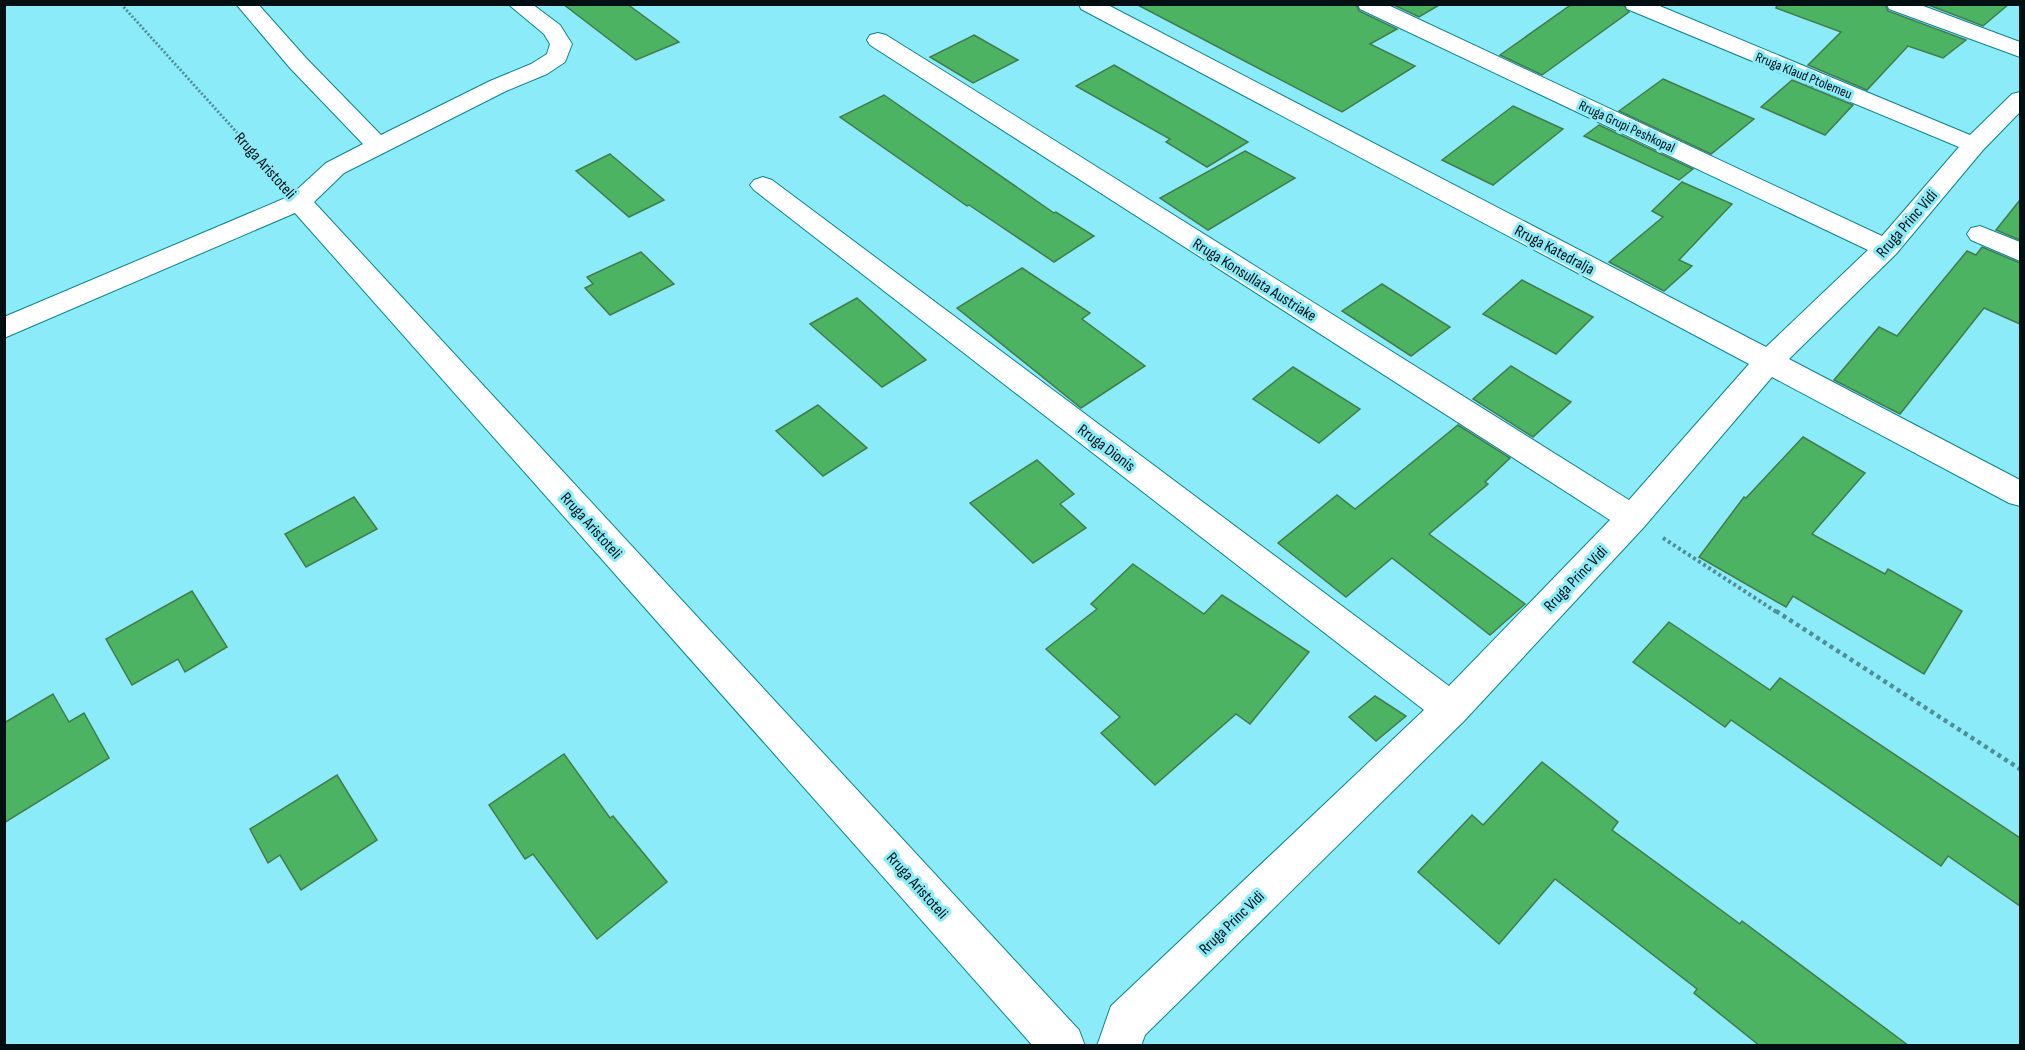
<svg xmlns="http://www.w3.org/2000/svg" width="2025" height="1050" viewBox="0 0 2025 1050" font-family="'Sofia Sans Condensed',sans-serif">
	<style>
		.building { fill: #4bb361; stroke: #447b4d; stroke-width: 1.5 }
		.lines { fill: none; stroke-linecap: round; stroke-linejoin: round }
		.minor-casing { stroke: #0f828f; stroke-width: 2 }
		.path-far2 { stroke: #508d96; stroke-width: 3; stroke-dasharray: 2 2; stroke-linecap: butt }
		.path-far1 { stroke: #508d96; stroke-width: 4; stroke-dasharray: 3 3; stroke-linecap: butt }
		.path { stroke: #508d96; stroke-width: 4.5; stroke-dasharray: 4 4; stroke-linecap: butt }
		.minor { fill: #fff; fill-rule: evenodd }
		.labels { text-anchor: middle; stroke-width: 6; stroke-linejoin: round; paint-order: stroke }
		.far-street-label { font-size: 14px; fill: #000f12; stroke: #8cebf9 }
		.street-label { font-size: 16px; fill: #000f12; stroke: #8cebf9 }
	</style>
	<rect width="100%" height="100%" fill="#8cebf9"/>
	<!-- building -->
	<g class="building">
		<polygon points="563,4 627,4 679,42 636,60"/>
		<polygon points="1136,4 1356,4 1359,11 1397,29 1370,44 1415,66 1342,112"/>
		<polygon points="1392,4 1441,4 1419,17"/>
		<polygon points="1572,4 1623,4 1629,12 1542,75 1500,55"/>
		<polygon points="1777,4 1885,4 1888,11 1966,40 1943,58 1908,46 1867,90 1808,65 1841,32 1776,8"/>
		<polygon points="1926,4 2009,4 1983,26"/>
		<polygon points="974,35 1018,60 973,83 930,57"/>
		<polygon points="1114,65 1248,142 1207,167 1166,142 1170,139 1076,86"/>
		<polygon points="1663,79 1754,119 1711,154 1619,111"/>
		<polygon points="1792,80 1853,105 1825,135 1761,107"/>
		<polygon points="884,95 1054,213 1056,212 1094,236 1054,262 969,205 967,206 840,117"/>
		<polygon points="1513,106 1563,129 1493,185 1442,160"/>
		<polygon points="1599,125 1693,169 1679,180 1584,136"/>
		<polygon points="1245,151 1295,178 1208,230 1160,198"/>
		<polygon points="610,154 664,200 629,217 576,171"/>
		<polygon points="1682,182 1732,204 1679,260 1692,266 1664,291 1609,262 1663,217 1652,211"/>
		<polygon points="2020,200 2020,240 1996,230"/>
		<polygon points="1982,247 2020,263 2020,324 1984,308 1900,414 1834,380 1879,327 1897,336 1967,251 1976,255"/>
		<polygon points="641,252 674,284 610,315 585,288 593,284 587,277"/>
		<polygon points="1022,268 1090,313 1082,319 1145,366 1081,408 957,308"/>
		<polygon points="1522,280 1593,317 1556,354 1483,314"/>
		<polygon points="1382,284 1450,327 1411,356 1342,311"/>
		<polygon points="857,298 926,360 882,387 810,324"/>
		<polygon points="1511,366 1571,402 1533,437 1473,399"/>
		<polygon points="1293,367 1360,409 1319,443 1253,399"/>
		<polygon points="818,405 867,448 823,476 776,431"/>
		<polygon points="1458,425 1510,458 1485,482 1488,484 1429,534 1525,604 1490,635 1392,558 1346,597 1278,543 1337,495 1355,509"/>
		<polygon points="1803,437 1865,473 1812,534 1885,574 1888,569 1962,611 1924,674 1793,596 1786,607 1699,557 1744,497 1746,498"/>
		<polygon points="1037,460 1074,494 1060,504 1086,528 1033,563 970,503"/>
		<polygon points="354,497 377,529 306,567 285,534"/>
		<polygon points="1133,564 1204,614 1222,595 1309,652 1250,724 1236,714 1155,785 1101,733 1120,717 1046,649 1097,609 1091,604"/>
		<polygon points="192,591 227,647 185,672 178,659 132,685 106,639"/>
		<polygon points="1669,622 1770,690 1780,678 2020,838 2020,906 1948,856 1941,866 1731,720 1725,727 1633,662"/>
		<polygon points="53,694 69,722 84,713 109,758 4,823 4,723"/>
		<polygon points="1375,696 1406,716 1376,741 1349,717"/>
		<polygon points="564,754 610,818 613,816 667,882 597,939 533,854 525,859 489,805"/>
		<polygon points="1542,762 1618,822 1612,830 1740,924 1742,921 1909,1046 1760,1046 1694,993 1697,989 1555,879 1499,944 1418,872 1472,815 1483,825"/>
		<polygon points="337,775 377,840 301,890 280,855 268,863 250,829"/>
	</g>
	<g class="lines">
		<defs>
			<g id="minor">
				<polygon points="236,4 258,4 306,58 381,135 490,81 531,64 547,54 550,44 544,34 508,4 532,4 560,25 572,44 565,62 547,74 506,91 344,173 314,202 1079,1030 1085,1046 1033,1046 295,213 4,338 4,317 290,196 326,163 363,144 290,68"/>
				<polygon points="1079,4 1106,4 1766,347 1868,250 1360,9 1358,4 1386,4 1882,236 1959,147 1627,9 1625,4 1655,4 1970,135 2012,94 2020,92 2020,112 1983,150 1896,254 1789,359 2020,480 2020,506 2009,503 1772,377 1644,527 1464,721 1145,1035 1141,1046 1097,1046 1111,1006 1424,710 754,190 750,185 754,180 763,177 772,180 1449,686 1610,520 870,45 867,40 870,35 878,33 886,35 1629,500 1749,364 1081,9"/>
				<polygon points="1887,4 1918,4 2020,42 2020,57 1889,9"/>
				<polygon points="1980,226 2020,242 2020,261 1971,240 1967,234 1971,228"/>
			</g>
		</defs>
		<!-- minor casing -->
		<use href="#minor" class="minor-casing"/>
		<!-- path-far2 -->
		<polyline class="path-far2" points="121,4 277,177"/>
		<!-- path-far1 -->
		<polyline class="path-far1" points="1663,538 1778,613"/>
		<!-- path -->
		<polyline class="path" points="1776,611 2020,769"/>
		<!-- minor -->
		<use href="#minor" class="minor"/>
	</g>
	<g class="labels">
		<!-- far-street labels -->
		<g class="far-street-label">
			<text transform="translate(1804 75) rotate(22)" y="5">Rruga Klaud Ptolemeu</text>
			<text transform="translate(1627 126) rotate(25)" y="5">Rruga Grupi Peshkopal</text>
		</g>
		<!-- street labels -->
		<g class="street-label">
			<text transform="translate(266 165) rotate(48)" y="6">Rruga Aristoteli</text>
			<text transform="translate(1906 223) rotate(-49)" y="6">Rruga Princ Vidi</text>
			<text transform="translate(1555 249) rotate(28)" y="6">Rruga Katedralja</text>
			<text transform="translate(1255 279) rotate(32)" y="6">Rruga Konsullata Austriake</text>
			<text transform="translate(1107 447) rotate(37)" y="6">Rruga Dionis</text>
			<text transform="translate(592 525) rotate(48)" y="6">Rruga Aristoteli</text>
			<text transform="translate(1575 578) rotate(-46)" y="6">Rruga Princ Vidi</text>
			<text transform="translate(918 885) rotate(48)" y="6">Rruga Aristoteli</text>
			<text transform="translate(1231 922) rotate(-44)" y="6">Rruga Princ Vidi</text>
		</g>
	</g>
	<!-- border -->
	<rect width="2025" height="1050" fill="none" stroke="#000f12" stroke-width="12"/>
</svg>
